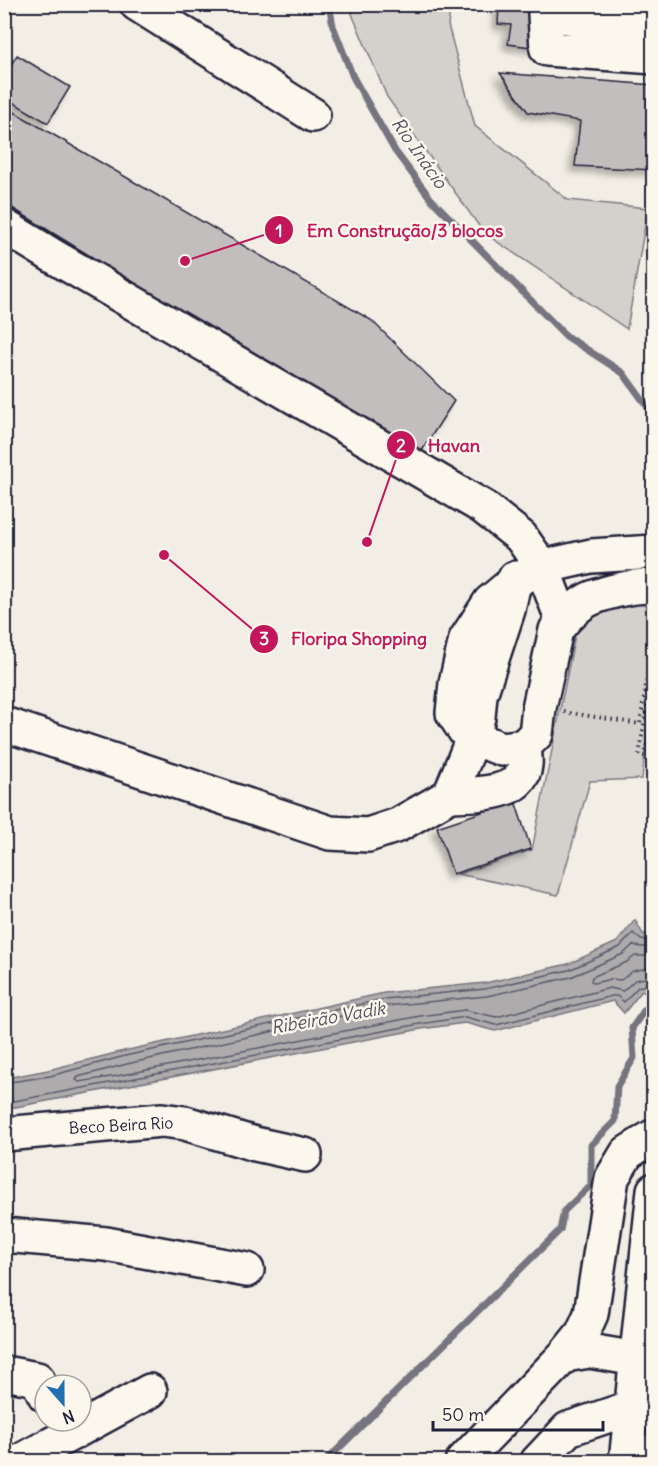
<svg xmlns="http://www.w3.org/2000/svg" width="658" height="1466" viewBox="0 0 658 1466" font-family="Delius,sans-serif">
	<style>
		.green { fill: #d4d1cc; stroke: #7b7a84; stroke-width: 1.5 }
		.water { fill: #aeabad; stroke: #76747f; stroke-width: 1.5 }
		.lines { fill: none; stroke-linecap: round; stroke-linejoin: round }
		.shore { stroke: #5a5969; stroke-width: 1.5 }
		.stream { stroke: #76747f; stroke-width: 7 }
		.building { fill: #c2bebe; stroke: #22223b; stroke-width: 1.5; filter: url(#shadow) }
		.minor-casing { stroke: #22223b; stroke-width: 38 }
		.major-casing { stroke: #22223b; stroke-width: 38 }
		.highway-casing { stroke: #22223b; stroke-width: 38 }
		.path { stroke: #22223b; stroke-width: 4; stroke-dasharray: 1.5 4.5; stroke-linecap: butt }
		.minor { stroke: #fbf7ec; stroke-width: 33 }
		.major { stroke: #fbf7ec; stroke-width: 33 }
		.highway { stroke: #fbf7ec; stroke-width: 33 }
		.path-bridge { stroke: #22223b; stroke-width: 4; stroke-dasharray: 1.5 4.5; stroke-linecap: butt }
		.labels { text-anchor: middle; stroke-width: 5; stroke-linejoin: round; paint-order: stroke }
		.street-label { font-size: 16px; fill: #22223b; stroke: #fbf7ec }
		.water-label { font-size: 18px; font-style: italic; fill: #535263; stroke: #fbf7ec }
		.leader { fill: none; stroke: #c2185b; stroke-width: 2 }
		.callout-dot { fill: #c2185b; stroke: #fbf7ec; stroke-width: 2 }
		.mark-label { font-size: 18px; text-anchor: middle; font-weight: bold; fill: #fff }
		.callout-label { font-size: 18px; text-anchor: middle; font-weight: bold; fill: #c2185b; stroke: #fbf7ec; stroke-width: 5; stroke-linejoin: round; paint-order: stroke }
	</style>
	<defs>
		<filter id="shadow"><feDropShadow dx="-5.5" dy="5.5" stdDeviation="3" flood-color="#0004"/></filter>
	</defs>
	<rect width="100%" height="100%" fill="#f2eee5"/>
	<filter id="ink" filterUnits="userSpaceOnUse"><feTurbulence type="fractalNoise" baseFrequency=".0167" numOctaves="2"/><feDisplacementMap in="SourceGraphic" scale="12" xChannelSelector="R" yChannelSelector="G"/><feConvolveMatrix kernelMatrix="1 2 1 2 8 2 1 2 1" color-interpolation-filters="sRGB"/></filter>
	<g filter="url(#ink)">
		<!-- green -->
		<g class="green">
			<polygon points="354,5 451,5 448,25 475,126 568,200 648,208 627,329 484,233 387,97 352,14"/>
			<polygon points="642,602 653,602 653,681 642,779 590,781 558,895 458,874 532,850 576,630 599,613"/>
		</g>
		<!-- water -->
		<polygon class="water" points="635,920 643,934 653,934 653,989 641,992 624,1013 613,1001 495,1031 465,1023 421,1029 5,1109 5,1078 48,1070 124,1051 384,993 485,983 568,964 617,942"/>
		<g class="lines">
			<!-- shore -->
			<g class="shore">
				<polyline points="654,947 641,947 633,945 623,954 571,977 487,996 386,1006 127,1064 78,1077 76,1080 79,1082 117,1076 420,1016 465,1010 496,1017 610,988 623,991 635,980 654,976"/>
				<polyline points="654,956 635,956 627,962 592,977 591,981 594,983 611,979 621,980 633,971 654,967"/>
				<polyline points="4,1083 50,1076 125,1056 385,999 485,989 569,970 620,947 633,933 641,940 654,940"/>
				<polyline points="4,1103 420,1024 465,1017 496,1025 612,996 617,996 624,1002 638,987 654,983"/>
			</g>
			<!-- stream -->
			<g class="stream">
				<polyline points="329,4 333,26 353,77 395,151 431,199 566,336 623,373 654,416"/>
				<polyline points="325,1462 560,1230 564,1211 591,1185 591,1145 615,1121 617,1086 634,1058 632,1028 648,1005 650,983"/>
			</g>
		</g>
		<!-- building -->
		<g class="building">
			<polygon points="499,4 654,4 654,63 508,44 511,25 498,24"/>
			<polygon points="17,55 70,87 48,123 4,97 4,76"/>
			<polygon points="500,73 654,85 654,170 575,166 580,121 528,112"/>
			<polygon points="4,106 371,320 454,401 418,457 4,203"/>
			<polygon points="515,801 531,849 453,874 437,827"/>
		</g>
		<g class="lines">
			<defs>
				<g id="minor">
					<polyline points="137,4 313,115"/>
					<polyline points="654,29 545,14 547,49 654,57"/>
					<polyline points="4,226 53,256 483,507 521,537 542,567 563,621"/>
					<path d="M515 578 508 610 480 695 478 717 473 738 502 749 524 746 536 734 539 708 556 630C564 619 579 603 592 598 607 592 638 584 654 587"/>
					<polyline points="4,724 330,833 368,835 398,825 450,795 473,738 465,731 453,713 456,683 466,639 490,602 514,582 542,567 591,556 654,552"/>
					<path d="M450 795C472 794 523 796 525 765 526 759 524 752 524 746"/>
					<polyline points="4,1134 162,1120 185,1123 255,1144 305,1155"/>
					<polyline points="4,1235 106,1244 247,1270"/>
					<polyline points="565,1355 589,1351 637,1359"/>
					<polyline points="4,1373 37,1379 45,1395"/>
					<polyline points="19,1462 150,1391"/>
					<polyline points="462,1462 565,1355 582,1334 591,1314 612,1178 627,1153 654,1136"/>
					<polyline points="537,1462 568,1429 633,1407"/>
				</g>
				<polyline id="major" points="626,1462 654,1190"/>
				<polyline id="highway" points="653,1462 654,1450"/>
			</defs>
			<!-- minor casing -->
			<use href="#minor" class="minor-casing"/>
			<!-- major casing -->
			<use href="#major" class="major-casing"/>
			<!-- highway casing -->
			<use href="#highway" class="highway-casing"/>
			<!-- path -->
			<g class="path">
				<polyline points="647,706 639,755 645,756 654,701"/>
				<polyline points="564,712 640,724 649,665 654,666"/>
			</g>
			<!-- minor -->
			<use href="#minor" class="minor"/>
			<!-- major -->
			<use href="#major" class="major"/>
			<!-- highway -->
			<use href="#highway" class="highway"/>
			<!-- path-bridge -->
			<polyline class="path-bridge" points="647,706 654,707"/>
		</g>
	</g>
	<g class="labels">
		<!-- street labels -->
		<g class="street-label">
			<text transform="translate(121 1125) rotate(-3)" y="6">Beco Beira Rio</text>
		</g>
		<!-- water labels -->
		<g class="water-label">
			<text transform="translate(419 153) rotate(55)" y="6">Rio Inácio</text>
			<text transform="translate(328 1018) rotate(-10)" y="6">Ribeirão Vadik</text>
		</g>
	</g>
	<!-- callouts -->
	<path class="leader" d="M185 261L279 230M367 542L401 445M164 555L264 639"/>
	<g class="callout-dot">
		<circle cx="185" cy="261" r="6"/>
		<circle cx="367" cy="542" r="6"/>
		<circle cx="164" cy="555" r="6"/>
		<circle cx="279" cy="230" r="15"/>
		<circle cx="401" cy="445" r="15"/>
		<circle cx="264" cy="639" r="15"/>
	</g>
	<g class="mark-label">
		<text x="279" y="237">1</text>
		<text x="401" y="452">2</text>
		<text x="264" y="645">3</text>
	</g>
	<g class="callout-label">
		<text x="405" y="237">Em Construção/3 blocos</text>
		<text x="454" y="452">Havan</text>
		<text x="359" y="645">Floripa Shopping</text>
	</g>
	<!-- margin -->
	<rect width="658" height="1466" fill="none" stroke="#fbf7ec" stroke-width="24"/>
	<rect x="12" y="12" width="634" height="1442" fill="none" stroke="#22223b" stroke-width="2" filter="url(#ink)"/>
	<!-- north arrow -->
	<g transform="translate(63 1403) rotate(159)"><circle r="28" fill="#fbf7ec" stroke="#a4a2a5" stroke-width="1.5"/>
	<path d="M0-4.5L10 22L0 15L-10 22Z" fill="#1f6fb2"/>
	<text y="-9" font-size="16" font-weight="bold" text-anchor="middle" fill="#22223b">N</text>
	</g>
	<!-- scale -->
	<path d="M433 1421v9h170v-9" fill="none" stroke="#22223b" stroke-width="3"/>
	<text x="442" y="1421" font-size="18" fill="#22223b" stroke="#fbf7ec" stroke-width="4.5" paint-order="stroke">50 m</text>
</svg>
